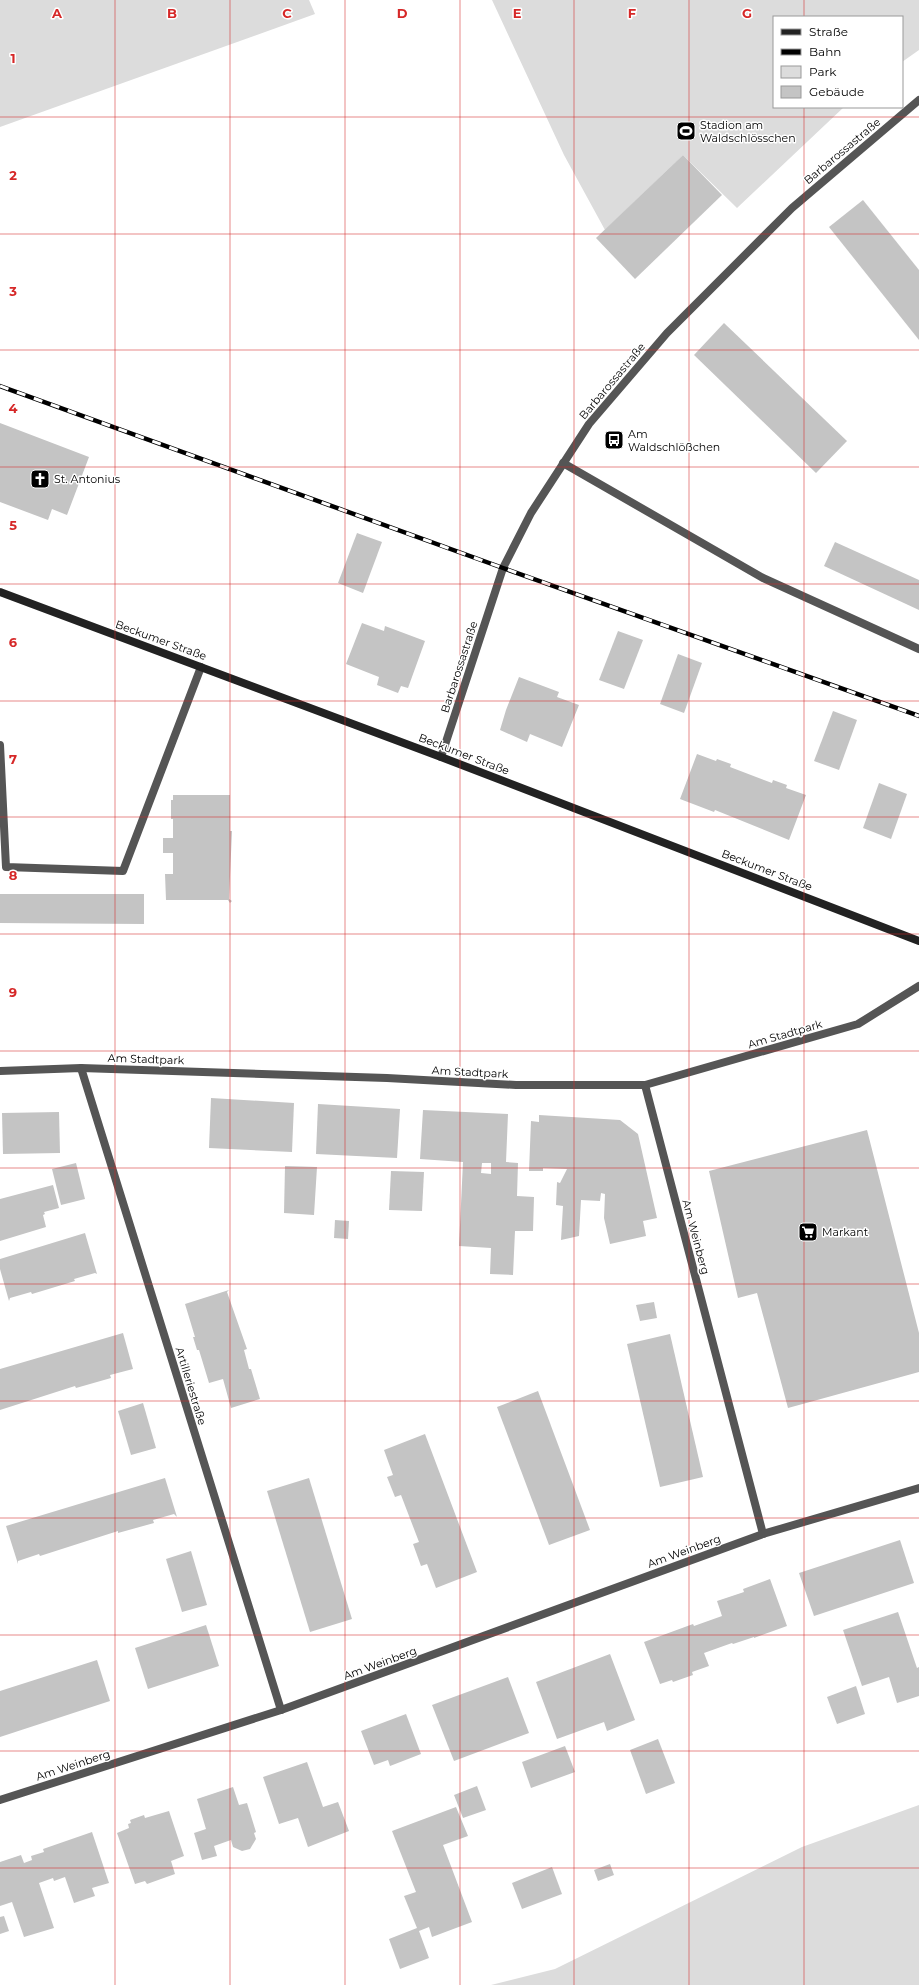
<svg xmlns="http://www.w3.org/2000/svg" width="919" height="1985" viewBox="0 0 919 1985" font-family="Montserrat,sans-serif">
	<style>
		.green { fill: #dcdcdc }
		.building { fill: #c4c4c4; fill-rule: evenodd }
		.lines { fill: none; stroke-linecap: round; stroke-linejoin: round }
		.street { stroke: #555; stroke-width: 8 }
		.secondary { stroke: #222; stroke-width: 8 }
		.rail-casing { stroke: #000; stroke-width: 4.5 }
		.rail { stroke: #fff; stroke-width: 3; stroke-dasharray: 9; stroke-linecap: butt }
		.grid { fill: none; stroke: #d62828; stroke-width: 1; stroke-opacity: 0.55 }
		.labels { text-anchor: middle; stroke-width: 3; stroke-linejoin: round; paint-order: stroke }
		.poi-label { font-size: 11px; fill: #000; stroke: #fff; text-anchor: start }
		.street-label { font-size: 11px; fill: #000; stroke: #fff }
		.grid-label { font-size: 13px; text-anchor: middle; font-weight: bold; fill: #d62828; stroke: #fff; stroke-width: 3; stroke-linejoin: round; paint-order: stroke }
	</style>
	<rect width="100%" height="100%" fill="#fff"/>
	<!-- green -->
	<g class="green">
		<polygon points="0,0 309,0 315,14 0,127"/>
		<polygon points="492,0 919,0 919,50 902,62 902,17 774,17 774,107 844,107 737,208 683,155 605,230 564,155"/>
		<polygon points="919,1805 919,1985 491,1985 555,1969 802,1847"/>
	</g>
	<!-- building -->
	<g class="building">
		<polygon points="683,155 722,195 635,279 596,238"/>
		<polygon points="863,200 919,270 919,340 829,227"/>
		<polygon points="724,323 847,441 816,473 694,355"/>
		<polygon points="0,423 89,457 67,515 52,509 48,520 0,502"/>
		<polygon points="357,533 382,542 363,593 338,583"/>
		<polygon points="835,542 919,580 919,610 824,566"/>
		<polygon points="362,623 384,631 385,626 425,641 408,688 401,686 398,693 377,685 379,677 346,664"/>
		<polygon points="618,631 643,640 624,689 599,680"/>
		<polygon points="678,654 702,663 684,713 660,704"/>
		<polygon points="519,677 559,692 557,697 579,705 562,747 530,734 527,742 500,730 506,710"/>
		<polygon points="833,711 857,720 839,770 814,761"/>
		<polygon points="697,754 716,761 717,759 731,764 730,767 772,783 773,780 787,785 786,788 806,795 789,840 715,810 714,812 680,799"/>
		<polygon points="879,783 907,794 891,839 863,828"/>
		<polygon points="173,795 230,795 230,831 232,831 229,899 232,901 230,903 228,900 166,900 165,874 173,874 173,853 163,853 163,838 173,838 173,819 171,819 171,800 173,800"/>
		<polygon points="0,894 144,894 144,924 0,923"/>
		<polygon points="211,1098 294,1103 292,1152 209,1148"/>
		<polygon points="318,1104 400,1109 397,1158 316,1154"/>
		<path d="M423 1110 508 1114 506 1162 518 1163 517 1196 534 1197 533 1231H515L513 1275 490 1274 491 1248 459 1246 463 1162 420 1159ZM482 1163H491V1174L481 1173Z"/>
		<polygon points="59,1112 60,1153 3,1154 2,1113"/>
		<polygon points="539,1115 620,1120 638,1134 657,1218 643,1221 646,1236 610,1244 604,1218 605,1194 601,1193 600,1201 581,1200 579,1236 561,1240 563,1206 556,1205 557,1182 560,1183 567,1169 543,1168 543,1171 529,1171 531,1121 539,1122"/>
		<polygon points="867,1130 919,1333 919,1372 788,1408 757,1293 738,1298 709,1171"/>
		<polygon points="76,1163 85,1199 61,1205 52,1169"/>
		<polygon points="285,1166 317,1167 314,1215 284,1213"/>
		<polygon points="391,1171 424,1172 422,1211 389,1210"/>
		<polygon points="53,1185 59,1208 44,1212 45,1214 43,1215 46,1227 0,1241 0,1199"/>
		<polygon points="335,1220 349,1221 348,1239 334,1238"/>
		<polygon points="85,1233 97,1274 95,1273 74,1279 75,1281 32,1294 31,1292 10,1298 9,1301 0,1269 0,1259"/>
		<polygon points="229,1290 227,1292 247,1349 244,1350 249,1369 251,1369 260,1399 231,1408 223,1379 209,1383 199,1350 197,1350 193,1337 195,1337 185,1304"/>
		<polygon points="654,1302 657,1318 640,1321 636,1305"/>
		<polygon points="123,1333 133,1369 110,1375 111,1378 76,1388 75,1386 0,1410 0,1369"/>
		<polygon points="670,1334 703,1477 660,1487 627,1344"/>
		<polygon points="538,1391 590,1530 549,1545 497,1407"/>
		<polygon points="143,1403 156,1448 131,1455 118,1411"/>
		<polygon points="425,1434 477,1572 436,1588 427,1564 421,1566 413,1544 419,1542 401,1495 395,1497 387,1477 393,1475 384,1450"/>
		<polygon points="165,1478 177,1517 174,1514 153,1520 154,1523 118,1533 118,1531 40,1556 39,1554 18,1561 18,1564 6,1526"/>
		<polygon points="309,1478 352,1619 310,1632 267,1491"/>
		<polygon points="900,1540 914,1583 814,1616 799,1573"/>
		<polygon points="191,1551 207,1605 182,1612 166,1559"/>
		<polygon points="770,1579 787,1626 754,1638 754,1637 733,1644 732,1643 704,1653 709,1666 692,1672 693,1675 673,1682 672,1680 660,1684 644,1642 693,1624 694,1626 722,1616 717,1601 744,1592 743,1589"/>
		<polygon points="898,1612 917,1668 919,1667 919,1696 897,1703 889,1677 862,1686 843,1630"/>
		<polygon points="206,1625 219,1666 148,1689 135,1648"/>
		<polygon points="610,1654 635,1720 607,1731 604,1722 557,1739 536,1682"/>
		<polygon points="97,1660 110,1701 0,1737 0,1691"/>
		<polygon points="508,1677 529,1733 454,1761 432,1705"/>
		<polygon points="856,1686 865,1714 837,1724 827,1697"/>
		<polygon points="406,1714 421,1754 390,1766 388,1760 374,1765 361,1731"/>
		<polygon points="658,1739 675,1783 646,1794 630,1750"/>
		<polygon points="565,1746 575,1772 531,1788 522,1762"/>
		<polygon points="307,1762 323,1807 338,1802 349,1831 308,1847 298,1818 279,1824 263,1777"/>
		<polygon points="477,1786 486,1810 463,1818 454,1795"/>
		<polygon points="233,1787 239,1805 247,1803 256,1832 254,1833 256,1839 250,1849 242,1851 233,1847 231,1840 214,1846 217,1856 202,1860 194,1833 206,1829 197,1799"/>
		<polygon points="456,1807 468,1836 443,1845 472,1922 432,1937 429,1927 419,1931 429,1958 400,1969 389,1939 417,1928 404,1896 416,1892 392,1831"/>
		<polygon points="169,1811 184,1856 171,1861 175,1874 147,1884 145,1881 135,1884 117,1833 129,1828 128,1824 131,1823 130,1820 144,1815 145,1818"/>
		<polygon points="92,1832 109,1883 92,1888 95,1896 74,1903 65,1877 54,1881 53,1878 39,1883 54,1928 24,1937 12,1902 0,1906 0,1862 21,1855 24,1863 32,1860 31,1856 44,1852 43,1849"/>
		<polygon points="610,1864 614,1875 598,1881 594,1870"/>
		<polygon points="552,1867 562,1894 522,1909 512,1883"/>
		<polygon points="4,1916 9,1931 0,1934 0,1917"/>
	</g>
	<g class="lines">
		<!-- street -->
		<g class="street">
			<polyline points="563,463 763,578 919,649"/>
			<polyline points="0,745 6,867 123,871 201,667"/>
			<polyline points="441,757 503,568 531,513 589,424 667,333 792,208 919,100"/>
			<polyline points="81,1068 281,1710"/>
			<polyline points="0,1071 81,1068 387,1078 516,1085 645,1085 858,1024 919,986"/>
			<polyline points="645,1085 763,1534"/>
			<polyline points="0,1800 281,1710 763,1534 919,1488"/>
		</g>
		<!-- secondary -->
		<polyline class="secondary" points="0,592 441,757 919,941"/>
		<defs>
			<polyline id="rail" points="0,386 503,568 919,716"/>
		</defs>
		<!-- rail casing -->
		<use href="#rail" class="rail-casing"/>
		<!-- rail -->
		<use href="#rail" class="rail"/>
	</g>
	<!-- grid -->
	<path class="grid" d="M115 0V1985M230 0V1985M345 0V1985M460 0V1985M574 0V1985M689 0V1985M804 0V17M804 107V1985M0 117H919M0 234H919M0 350H919M0 467H919M0 584H919M0 701H919M0 817H919M0 934H919M0 1051H919M0 1168H919M0 1284H919M0 1401H919M0 1518H919M0 1635H919M0 1751H919M0 1868H919"/>
	<!-- icons -->
	<defs>
		<symbol id="stadium-square" viewBox="-11 -11 22 22"><rect x="-9" y="-9" width="18" height="18" rx="4" fill="#000" stroke="#fff"/><path d="M0-5a6.5 5 0 1 0 0 10a6.5 5 0 1 0 0-10ZM-3.5-1.8h7v3.6h-7Z" fill="#fff"/></symbol>
		<symbol id="bus-square" viewBox="-11 -11 22 22"><rect x="-9" y="-9" width="18" height="18" rx="4" fill="#000" stroke="#fff"/><path d="M-5-6H5V4H4V6H2V4H-2V6H-4V4H-5ZM-3.5-4V0h7V-4ZM-3.5 1.2v1.5H-2V1.2ZM2 1.2v1.5H3.5V1.2Z" fill="#fff"/></symbol>
		<symbol id="church-square" viewBox="-11 -11 22 22"><rect x="-9" y="-9" width="18" height="18" rx="4" fill="#000" stroke="#fff"/><path d="M-1.2-6h2.4v3.5h3.3v2.4h-3.3V6h-2.4V-.1h-3.3v-2.4h3.3Z" fill="#fff"/></symbol>
		<symbol id="supermarket-square" viewBox="-11 -11 22 22"><rect x="-9" y="-9" width="18" height="18" rx="4" fill="#000" stroke="#fff"/><path d="M-6-5.5h2.5l.6 2H6L4.5 2H-2.5L-4.4-4H-6ZM-1.5 3.2a1.3 1.3 0 1 0 .1 0ZM3 3.2a1.3 1.3 0 1 0 .1 0Z" fill="#fff"/></symbol>
	</defs>
	<g fill-rule="evenodd">
		<use href="#stadium-square" x="675" y="120" width="22" height="22"/>
		<use href="#bus-square" x="603" y="429" width="22" height="22"/>
		<use href="#church-square" x="29" y="468" width="22" height="22"/>
		<use href="#supermarket-square" x="797" y="1221" width="22" height="22"/>
	</g>
	<g class="labels">
		<!-- poi labels -->
		<g class="poi-label">
			<text x="700" y="129">Stadion am<tspan x="700" dy="13">Waldschlösschen</tspan></text>
			<text x="628" y="438">Am<tspan x="628" dy="13">Waldschlößchen</tspan></text>
			<text x="54" y="483">St. Antonius</text>
			<text x="822" y="1236">Markant</text>
		</g>
		<!-- street labels -->
		<g class="street-label">
			<text transform="translate(842 151) rotate(-40)" y="4">Barbarossastraße</text>
			<text transform="translate(612 381) rotate(-50)" y="4">Barbarossastraße</text>
			<text transform="translate(161 640) rotate(20)" y="4">Beckumer Straße</text>
			<text transform="translate(459 667) rotate(-72)" y="4">Barbarossastraße</text>
			<text transform="translate(464 754) rotate(21)" y="4">Beckumer Straße</text>
			<text transform="translate(767 870) rotate(21)" y="4">Beckumer Straße</text>
			<text transform="translate(785 1034) rotate(-16)" y="4">Am Stadtpark</text>
			<text transform="translate(146 1059) rotate(2)" y="4">Am Stadtpark</text>
			<text transform="translate(470 1072) rotate(3)" y="4">Am Stadtpark</text>
			<text transform="translate(696 1237) rotate(75)" y="4">Am Weinberg</text>
			<text transform="translate(191 1386) rotate(73)" y="4">Artilleriestraße</text>
			<text transform="translate(684 1551) rotate(-20)" y="4">Am Weinberg</text>
			<text transform="translate(380 1663) rotate(-20)" y="4">Am Weinberg</text>
			<text transform="translate(73 1765) rotate(-18)" y="4">Am Weinberg</text>
		</g>
	</g>
	<g class="grid-label">
		<text x="57" y="18">A</text>
		<text x="172" y="18">B</text>
		<text x="287" y="18">C</text>
		<text x="402" y="18">D</text>
		<text x="517" y="18">E</text>
		<text x="632" y="18">F</text>
		<text x="747" y="18">G</text>
		<text x="13" y="63">1</text>
		<text x="13" y="180">2</text>
		<text x="13" y="296">3</text>
		<text x="13" y="413">4</text>
		<text x="13" y="530">5</text>
		<text x="13" y="647">6</text>
		<text x="13" y="764">7</text>
		<text x="13" y="880">8</text>
		<text x="13" y="997">9</text>
	</g>
	<!-- legend -->
	<rect x="773" y="16" width="130" height="92" fill="#ffffff" stroke="#999999"/>
	<rect x="781" y="29" width="20" height="6" fill="#222222" stroke="#999999"/>
	<text x="809" y="36" font-size="12" fill="#000000">Straße</text>
	<rect x="781" y="49" width="20" height="6" fill="#000000" stroke="#999999"/>
	<text x="809" y="56" font-size="12" fill="#000000">Bahn</text>
	<rect x="781" y="66" width="20" height="12" fill="#dcdcdc" stroke="#999999"/>
	<text x="809" y="76" font-size="12" fill="#000000">Park</text>
	<rect x="781" y="86" width="20" height="12" fill="#c4c4c4" stroke="#999999"/>
	<text x="809" y="96" font-size="12" fill="#000000">Gebäude</text>
</svg>
